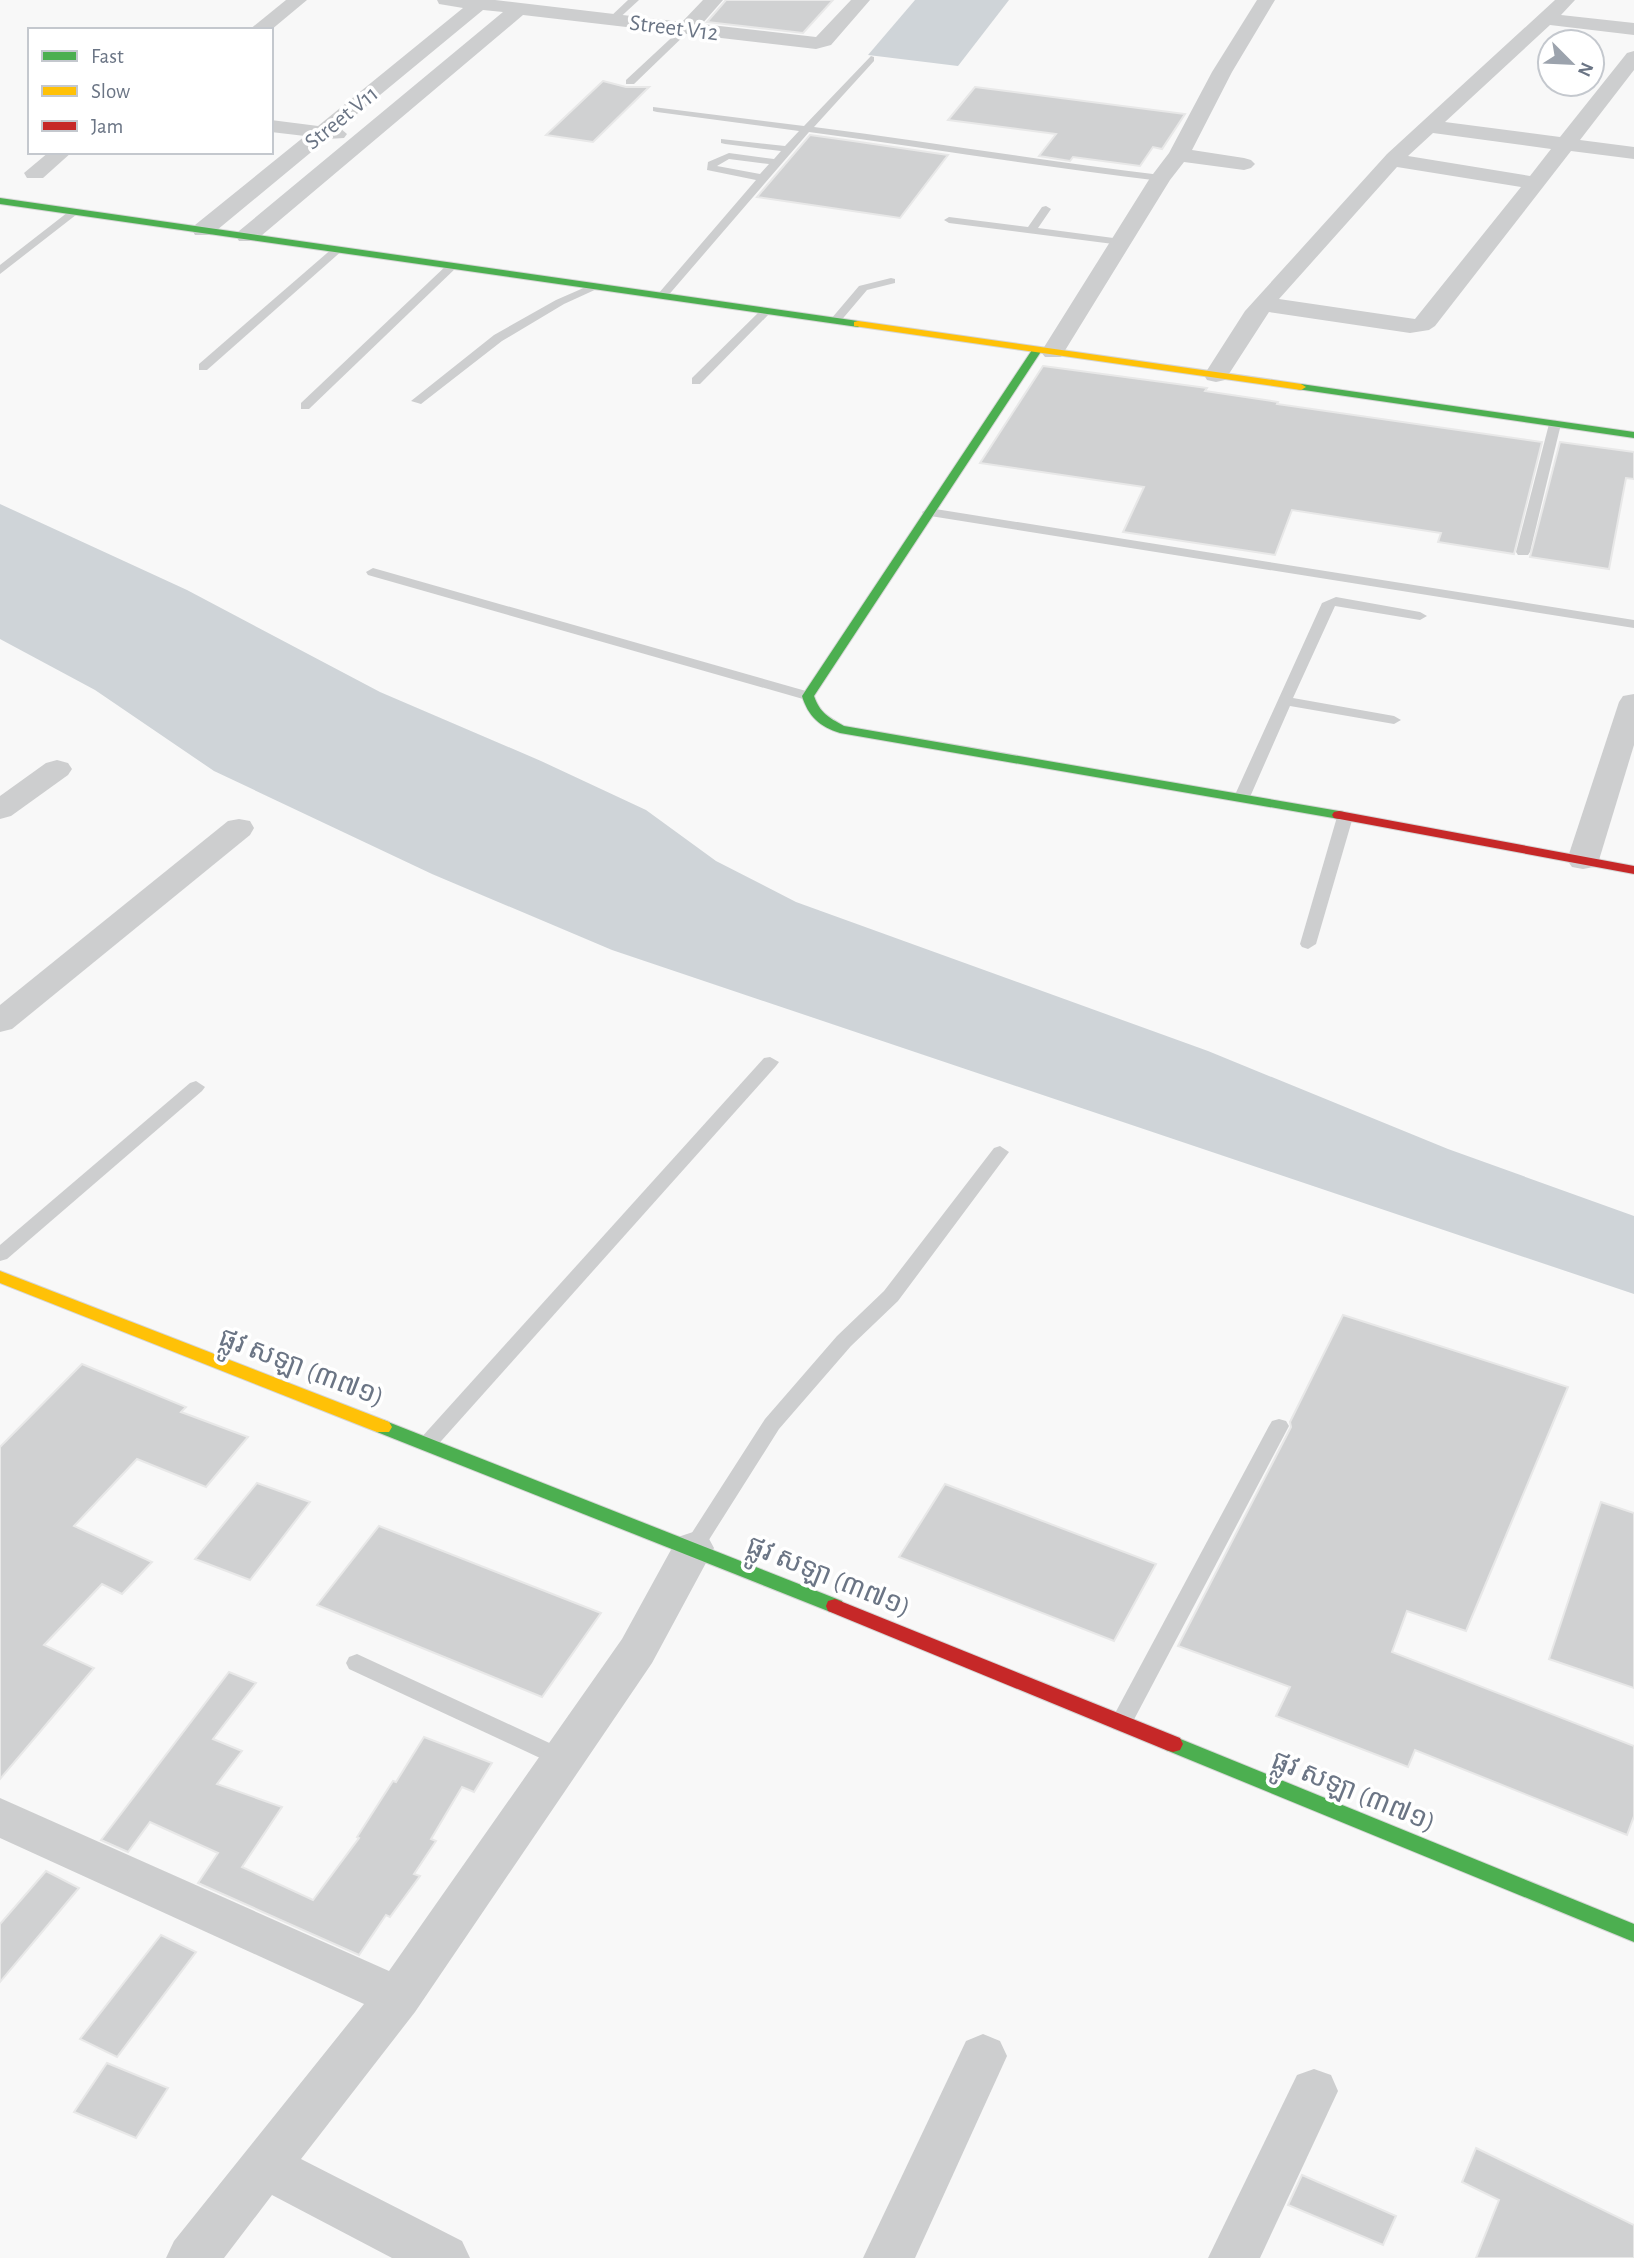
<svg xmlns="http://www.w3.org/2000/svg" width="1634" height="2258" viewBox="0 0 1634 2258" font-family="'Alegreya Sans','Noto Sans Khmer',sans-serif">
	<style>
		.water { fill: #cfd4d8 }
		.building { fill: #d0d1d2; stroke: #e8e8e8; stroke-width: 2 }
		.lines { fill: none; stroke-linecap: round; stroke-linejoin: round }
		.fast-casing { stroke: #d5d6d6; stroke-width: 2 }
		.slow-casing { stroke: #d5d6d6; stroke-width: 2 }
		.jam-casing { stroke: #d5d6d6; stroke-width: 2 }
		.lane { fill: #cdcecf; fill-rule: evenodd }
		.street { fill: #cdcecf; fill-rule: evenodd }
		.fast { fill: #4caf50; fill-rule: evenodd }
		.slow { fill: #ffc107; fill-rule: evenodd }
		.jam { fill: #c62828; fill-rule: evenodd }
		.labels { text-anchor: middle; stroke-width: 7; stroke-linejoin: round; paint-order: stroke }
		.far-street-label { font-size: 23px; fill: #6b7585; stroke: #fff }
		.street-label { font-size: 28px; fill: #6b7585; stroke: #fff }
	</style>
	<rect width="100%" height="100%" fill="#f8f8f8"/>
	<!-- water -->
	<g class="water">
		<polygon points="915,0 1009,0 958,66 868,55"/>
		<polygon points="0,504 187,590 380,692 541,761 646,810 716,861 796,902 1208,1051 1448,1149 1634,1216 1634,1294 612,950 432,874 214,771 95,690 0,639"/>
	</g>
	<!-- building -->
	<g class="building">
		<polygon points="726,0 833,0 803,33 707,22"/>
		<polygon points="603,81 626,87 649,87 593,142 546,135"/>
		<polygon points="975,87 1185,114 1162,149 1153,147 1140,166 1073,157 1070,161 1039,156 1056,134 948,120"/>
		<polygon points="810,135 853,141 948,155 900,218 757,197"/>
		<polygon points="1043,366 1207,388 1205,391 1278,402 1277,404 1542,442 1514,554 1438,542 1441,533 1292,510 1275,555 1123,532 1144,487 980,463"/>
		<polygon points="1560,442 1634,452 1634,479 1626,478 1609,569 1530,557"/>
		<polygon points="1343,1315 1568,1387 1466,1631 1407,1611 1392,1652 1634,1746 1634,1816 1627,1835 1415,1750 1408,1767 1276,1716 1290,1687 1178,1646 1291,1427 1290,1422"/>
		<polygon points="82,1364 186,1407 181,1412 248,1437 206,1487 137,1459 74,1526 152,1562 122,1594 102,1584 44,1645 94,1668 0,1779 0,1447"/>
		<polygon points="257,1483 310,1502 250,1580 195,1559"/>
		<polygon points="945,1484 1156,1564 1114,1641 899,1557"/>
		<polygon points="1601,1502 1634,1513 1634,1688 1549,1659"/>
		<polygon points="379,1526 601,1613 542,1697 317,1605"/>
		<polygon points="229,1672 256,1683 213,1739 242,1751 217,1784 282,1807 242,1867 313,1900 359,1838 357,1837 393,1781 396,1782 424,1737 492,1763 474,1792 462,1787 431,1839 436,1841 414,1874 420,1876 390,1917 386,1915 359,1955 198,1883 218,1853 150,1822 128,1852 101,1840"/>
		<polygon points="46,1871 79,1888 0,1982 0,1924"/>
		<polygon points="161,1935 196,1952 117,2057 80,2039"/>
		<polygon points="107,2063 168,2088 136,2138 74,2112"/>
		<polygon points="1476,2148 1634,2225 1634,2258 1476,2258 1499,2200 1462,2182"/>
		<polygon points="1302,2175 1396,2216 1383,2245 1288,2205"/>
	</g>
	<g class="lines">
		<defs>
			<g id="fast">
				<polygon points="0,198 858,321 863,324 858,327 0,204"/>
				<path d="M1037 347 1042 350 814 696C820 713 828 717 844 726L1339 811 1344 812 1346 815 1344 818 1339 819 840 733C820 727 808 716 802 696L1032 350Z"/>
				<polygon points="1301,384 1634,432 1634,438 1297,389 1296,387"/>
				<polygon points="383,1420 842,1601 844,1606 842,1611 835,1613 828,1611 377,1432 374,1427 377,1422"/>
				<polygon points="1173,1736 1634,1924 1634,1942 1166,1750 1163,1744 1166,1738"/>
			</g>
			<g id="slow">
				<polygon points="858,321 1301,384 1306,387 1301,390 854,326 854,322"/>
				<polygon points="0,1271 389,1422 392,1427 389,1432 377,1432 0,1283"/>
			</g>
			<g id="jam">
				<polygon points="1339,811 1634,866 1634,874 1334,818 1332,815 1334,812"/>
				<polygon points="835,1599 1180,1738 1183,1744 1180,1750 1173,1752 1166,1750 828,1611 826,1606 828,1601"/>
			</g>
		</defs>
		<!-- fast casing -->
		<use href="#fast" class="fast-casing"/>
		<!-- slow casing -->
		<use href="#slow" class="slow-casing"/>
		<!-- jam casing -->
		<use href="#jam" class="jam-casing"/>
		<!-- lane -->
		<g class="lane">
			<polygon points="628,0 639,0 615,22 609,22 609,18"/>
			<polygon points="683,27 691,29 634,84 626,84 626,80"/>
			<path d="M871 56 874 57V61L814 127C930 142 1045 161 1161 175L1166 178 1161 181C1043 167 927 148 809 132L666 298H658V294L756 180 707 170 708 162 729 153 774 159 781 151 725 144 721 143V139L785 146 799 131 657 112 653 111V107L804 126ZM729 159 769 164 760 174 717 166Z"/>
			<polygon points="1046,206 1051,209 1038,228 1121,239 1127,242 1121,245 949,223 944,220 949,217 1028,227 1042,207"/>
			<polygon points="72,209 81,211 0,274 0,265"/>
			<polygon points="334,247 344,249 207,370 199,370 199,364"/>
			<polygon points="448,264 458,266 309,409 301,409 301,403"/>
			<polygon points="891,278 895,279 895,283 867,290 839,323 831,323 831,319 859,286"/>
			<polygon points="595,283 601,286 599,288 564,304 502,341 421,404 411,401 494,335 556,300"/>
			<polygon points="762,309 772,311 700,384 692,384 692,378"/>
			<polygon points="1555,420 1561,424 1530,552 1528,555 1518,555 1516,552 1549,424"/>
			<polygon points="929,508 1634,620 1634,628 924,515 922,512"/>
			<polygon points="373,568 813,693 815,696 813,699 803,699 368,575 366,572"/>
			<polygon points="1336,597 1420,612 1427,616 1420,620 1335,606 1293,698 1394,716 1401,720 1394,724 1290,706 1250,797 1247,800 1237,800 1234,797 1322,603"/>
			<polygon points="1345,812 1353,817 1316,944 1308,949 1302,947 1300,944 1337,817"/>
			<polygon points="770,1057 779,1062 776,1066 434,1449 427,1451 420,1449 417,1444 420,1439 764,1058"/>
			<polygon points="196,1081 205,1087 202,1091 7,1259 0,1261 0,1245 190,1083"/>
			<polygon points="1000,1146 1009,1152 1006,1156 898,1301 851,1346 779,1429 700,1554 693,1556 686,1554 683,1548 686,1542 765,1419 837,1336 884,1291 994,1148"/>
			<polygon points="1279,1419 1286,1421 1289,1426 1129,1729 1121,1732 1113,1729 1110,1723 1113,1717 1269,1426 1272,1421"/>
			<polygon points="357,1654 571,1753 574,1759 571,1765 563,1768 555,1765 349,1669 346,1663 349,1657"/>
		</g>
		<!-- street -->
		<g class="street">
			<polygon points="286,0 307,0 271,30 249,30"/>
			<polygon points="437,0 495,0 682,22 703,0 723,0 702,24 816,37 851,0 870,0 831,45 816,49 523,15 255,241 239,241 236,236 239,231 503,12 483,10 340,128 347,134 344,138 327,139 211,235 195,235 192,230 195,225 305,136 271,132 271,120 318,126 463,8 439,4"/>
			<polygon points="1257,0 1275,0 1232,72 1192,150 1244,158 1251,160 1255,164 1251,168 1244,170 1184,162 1170,180 1061,357 1045,357 1041,352 1150,178 1169,153 1212,72"/>
			<path d="M1555 0H1575L1561 15 1634 23V35L1550 25 1445 122 1560 137 1627 53 1634 51V70L1580 140 1634 147V159L1571 151 1435 326 1429 330 1410 333 1269 312 1225 380 1216 382 1207 380 1204 375 1245 311 1387 154ZM1433 133 1551 149 1530 176 1408 156ZM1397 167 1521 187 1415 319 1279 299Z"/>
			<polygon points="49,152 72,152 43,178 27,178 24,173"/>
			<polygon points="1634,694 1634,745 1599,860 1594,867 1583,869 1572,867 1567,860 1619,702 1623,696"/>
			<polygon points="57,760 68,763 72,769 68,775 11,816 0,819 0,796 46,763"/>
			<polygon points="239,819 250,821 254,828 250,835 12,1029 0,1032 0,1005 228,821"/>
			<polygon points="693,1532 708,1537 714,1548 652,1663 415,2012 301,2159 462,2241 470,2258 392,2258 272,2195 224,2258 166,2258 174,2241 364,2004 0,1838 0,1798 389,1971 622,1639 678,1537"/>
			<polygon points="983,2034 1000,2041 1007,2056 915,2258 863,2258 966,2041"/>
			<polygon points="1314,2069 1331,2075 1338,2091 1260,2258 1208,2258 1297,2075"/>
		</g>
		<!-- fast -->
		<use href="#fast" class="fast"/>
		<!-- slow -->
		<use href="#slow" class="slow"/>
		<!-- jam -->
		<use href="#jam" class="jam"/>
	</g>
	<g class="labels">
		<!-- far-street labels -->
		<g class="far-street-label">
			<text transform="translate(674 27) rotate(7)" y="8">Street V12</text>
			<text transform="translate(341 117) rotate(-39)" y="8">Street V11</text>
		</g>
		<!-- street labels -->
		<g class="street-label">
			<text transform="translate(302 1366) rotate(21)" y="10">ផ្លូវ សឡា (៣៧១)</text>
			<text transform="translate(829 1575) rotate(22)" y="10">ផ្លូវ សឡា (៣៧១)</text>
			<text transform="translate(1354 1790) rotate(22)" y="10">ផ្លូវ សឡា (៣៧១)</text>
		</g>
	</g>
	<!-- legend -->
	<rect x="28" y="28" width="245" height="126" fill="#ffffff" stroke="#c4c8ce" stroke-width="2"/>
	<rect x="42" y="51" width="35" height="10" fill="#4caf50" stroke="#c4c8ce" stroke-width="2"/>
	<text x="91" y="63" font-size="21" fill="#6b7585">Fast</text>
	<rect x="42" y="86" width="35" height="10" fill="#ffc107" stroke="#c4c8ce" stroke-width="2"/>
	<text x="91" y="98" font-size="21" fill="#6b7585">Slow</text>
	<rect x="42" y="121" width="35" height="10" fill="#c62828" stroke="#c4c8ce" stroke-width="2"/>
	<text x="91" y="133" font-size="21" fill="#6b7585">Jam</text>
	<!-- north arrow -->
	<g transform="translate(1571 63) rotate(114)"><circle r="33" fill="#ffffff" stroke="#c4c8ce" stroke-width="2"/>
	<path d="M0-5L12 26L0 18L-12 26Z" fill="#9ca3ad"/>
	<text y="-10" font-size="19" font-weight="bold" text-anchor="middle" fill="#6b7585">N</text>
	</g>
</svg>
